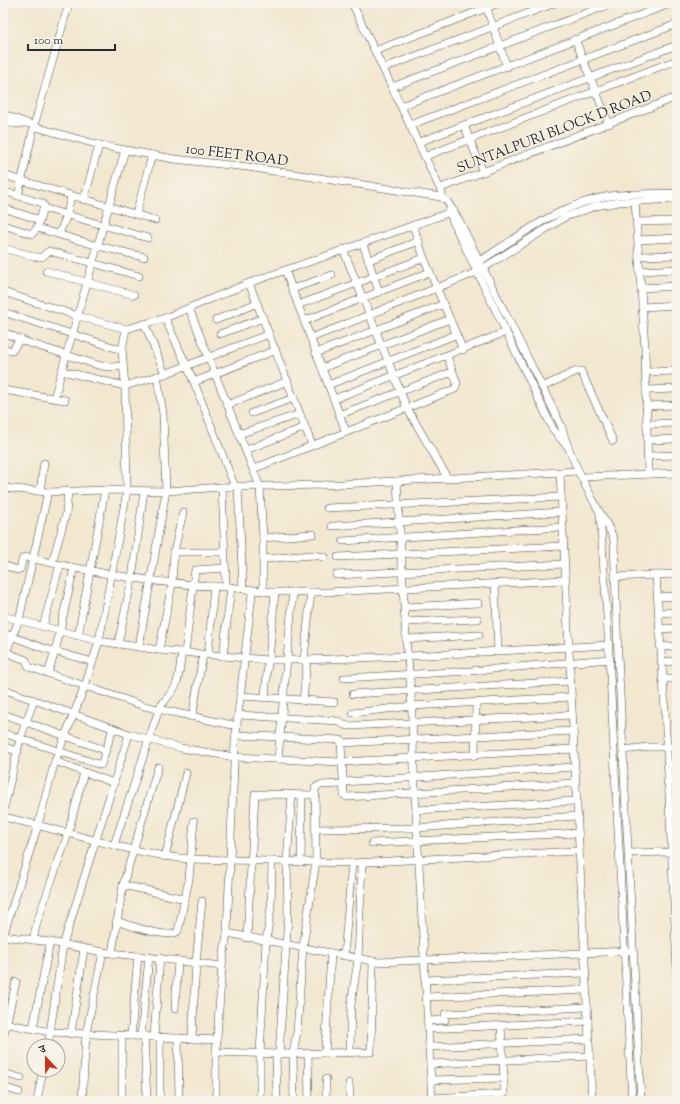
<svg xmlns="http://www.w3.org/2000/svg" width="680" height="1104" viewBox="0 0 680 1104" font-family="'Sorts Mill Goudy','Noto Serif Devanagari',serif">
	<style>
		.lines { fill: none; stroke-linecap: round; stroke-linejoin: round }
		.minor-casing { stroke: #494744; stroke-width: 8 }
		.minor { stroke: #fff; stroke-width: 7 }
		.labels { text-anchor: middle; stroke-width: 3; stroke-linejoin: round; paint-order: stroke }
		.street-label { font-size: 14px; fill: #2b2b2b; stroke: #f7f3e8 }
	</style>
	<rect width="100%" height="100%" fill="#f7f3e8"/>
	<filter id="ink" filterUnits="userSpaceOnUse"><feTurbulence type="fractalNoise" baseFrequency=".025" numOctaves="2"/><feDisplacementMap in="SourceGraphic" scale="8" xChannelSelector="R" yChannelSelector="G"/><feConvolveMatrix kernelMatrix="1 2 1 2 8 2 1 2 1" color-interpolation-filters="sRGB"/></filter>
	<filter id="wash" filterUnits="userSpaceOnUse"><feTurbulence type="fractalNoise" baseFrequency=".012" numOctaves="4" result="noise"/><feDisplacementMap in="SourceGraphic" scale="16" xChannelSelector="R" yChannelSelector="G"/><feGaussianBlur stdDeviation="0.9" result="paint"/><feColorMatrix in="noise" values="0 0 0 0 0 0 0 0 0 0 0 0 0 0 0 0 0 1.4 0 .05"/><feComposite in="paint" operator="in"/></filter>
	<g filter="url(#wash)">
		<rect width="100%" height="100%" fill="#f2e7cf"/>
	</g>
	<g filter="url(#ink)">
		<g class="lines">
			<defs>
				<g id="minor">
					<polyline points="352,3 442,193"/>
					<polyline points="485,3 507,67"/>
					<polyline points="575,39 609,124"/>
					<polyline points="375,51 499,3"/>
					<polyline points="384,68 555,3"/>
					<polyline points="392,87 613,3"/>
					<polyline points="401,106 672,3"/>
					<path d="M3 114 43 129 99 145 125 150 174 159 248 167 441 197 447 201 459 220 561 425C569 455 584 484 599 511 605 522 611 529 614 541L618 655 641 1101"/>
					<polyline points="3,121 14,124 26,123"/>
					<polyline points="410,125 677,24"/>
					<polyline points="464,125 483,172"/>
					<polyline points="419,142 677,45"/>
					<polyline points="426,156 677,60"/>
					<polyline points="3,175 155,220"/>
					<polyline points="441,188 677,97"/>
					<polyline points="3,191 42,203 44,206 37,228 32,234 3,225"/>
					<polyline points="18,196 34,126 69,3"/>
					<polyline points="84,200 99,145"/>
					<polyline points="635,201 645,348 648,474"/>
					<polyline points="3,208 40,220"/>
					<polyline points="43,208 148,238"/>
					<polyline points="449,210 453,222 553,429 565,444"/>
					<polyline points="136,214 152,155"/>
					<polyline points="637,222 677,221"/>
					<polyline points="413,225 424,258 463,350"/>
					<polyline points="37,228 98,246 144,257"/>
					<polyline points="59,234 67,215 71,196"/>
					<polyline points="638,240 677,238"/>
					<polyline points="363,244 379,292"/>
					<polyline points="3,248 36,257 42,257 49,251 139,276"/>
					<polyline points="343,249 407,408 448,479"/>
					<polyline points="639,256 677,255"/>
					<polyline points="369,260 419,241"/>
					<path d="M477 263C518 237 561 203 610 196 632 193 655 194 677 193"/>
					<polyline points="285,270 346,432"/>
					<polyline points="46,271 134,295"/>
					<polyline points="640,271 677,269"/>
					<polyline points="249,283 312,445"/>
					<polyline points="641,288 677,286"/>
					<polyline points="292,289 332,275"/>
					<polyline points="3,292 78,316 126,329 165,318 249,283 454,211"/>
					<polyline points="298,305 424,258"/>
					<polyline points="642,307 677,305"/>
					<polyline points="189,308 260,487 263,538 263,590"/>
					<polyline points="3,312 122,350"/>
					<polyline points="165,318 194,382 235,487"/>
					<polyline points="216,320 257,303"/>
					<polyline points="304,321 430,272"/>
					<polyline points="145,325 165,374"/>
					<polyline points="3,332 26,342 101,366 112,367 122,366"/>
					<polyline points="220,334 263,318"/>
					<polyline points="311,338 477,272 565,217 596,206 619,202 677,199"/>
					<polyline points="3,348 12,351 20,339"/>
					<polyline points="316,353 444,304"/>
					<polyline points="322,368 450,319"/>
					<polyline points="62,371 125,386 165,374 269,334"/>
					<polyline points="645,372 677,371"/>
					<polyline points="194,382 276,350"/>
					<polyline points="328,385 455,335"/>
					<polyline points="542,387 577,371 581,371 613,441"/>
					<polyline points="3,390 65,400"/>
					<polyline points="646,390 677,389"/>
					<polyline points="54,398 125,150"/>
					<polyline points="334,399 506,332"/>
					<polyline points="227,405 288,381"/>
					<polyline points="646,406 677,405"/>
					<polyline points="252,413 294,398"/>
					<polyline points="339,415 452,372"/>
					<polyline points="647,424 677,423"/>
					<polyline points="239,434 300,414"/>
					<polyline points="647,440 677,439"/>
					<polyline points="246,450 305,427"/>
					<polyline points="647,456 677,455"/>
					<polyline points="253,469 455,389 457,383 447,356"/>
					<polyline points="560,473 592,1101"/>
					<polyline points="582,477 677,473"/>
					<polyline points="397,481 406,639 411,691 415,793 432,1101"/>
					<polyline points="222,487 226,585 228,587 272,592 329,592 565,580"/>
					<polyline points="238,487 243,588"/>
					<polyline points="3,488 48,492 105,490 166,491 222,487 323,485 579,471"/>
					<polyline points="40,491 44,463"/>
					<polyline points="327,508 561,497"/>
					<polyline points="600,514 607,616 632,1101"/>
					<polyline points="332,526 562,512"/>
					<polyline points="263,538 313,534"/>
					<polyline points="343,541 563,527"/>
					<polyline points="174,552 224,552"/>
					<polyline points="338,557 563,546"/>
					<polyline points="263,559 313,555 325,557"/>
					<polyline points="52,563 66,514 68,492"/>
					<path d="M3 565 17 570 20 569 23 558 26 557C92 573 159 584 227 587"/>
					<polyline points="336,575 564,564"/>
					<polyline points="656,575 665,709 677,969"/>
					<polyline points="615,577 677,574"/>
					<polyline points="495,583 498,652"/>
					<polyline points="657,597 677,596"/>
					<polyline points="405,607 478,603"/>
					<polyline points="658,613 677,612"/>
					<polyline points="3,616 99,641 159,650 267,660 304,660 409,656 609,645"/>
					<polyline points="405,622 478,619"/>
					<polyline points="43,626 60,565"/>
					<polyline points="659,629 677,628"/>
					<polyline points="3,633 43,648 93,662"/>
					<polyline points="78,636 105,490"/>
					<polyline points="406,639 479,635"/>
					<polyline points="118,644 132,578 144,491"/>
					<polyline points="139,647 166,491 163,414 157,376"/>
					<polyline points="660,647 677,646"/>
					<polyline points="159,650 172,584 174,552 183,512"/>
					<polyline points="3,651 26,660 29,667 144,706 237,726"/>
					<polyline points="185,653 195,570 225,568"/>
					<polyline points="208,655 214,586"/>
					<polyline points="223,656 231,587"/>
					<polyline points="3,660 19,620 48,492"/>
					<polyline points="269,660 275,592"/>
					<polyline points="304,660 311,592"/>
					<polyline points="661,662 677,661"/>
					<polyline points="48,673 55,652 74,568"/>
					<polyline points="344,678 470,671 610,659"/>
					<polyline points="662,679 677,679"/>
					<polyline points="3,689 129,734 181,748 235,757 342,762 573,749"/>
					<polyline points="353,694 570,681"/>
					<polyline points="240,696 334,702"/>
					<polyline points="265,697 268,660"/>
					<polyline points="303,701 307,660"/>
					<polyline points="353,713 412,706 571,697"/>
					<polyline points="3,714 105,750"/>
					<polyline points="238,715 339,721 344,725 349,726 572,715"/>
					<polyline points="192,717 203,655"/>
					<polyline points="3,733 101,765 113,728"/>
					<polyline points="236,735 341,740 341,743 573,731"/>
					<polyline points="341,743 344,795 347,797 575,783"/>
					<polyline points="3,746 18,752"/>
					<polyline points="623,750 648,747 677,747"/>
					<polyline points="475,756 476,703"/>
					<polyline points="278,759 293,592"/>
					<polyline points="667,765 677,764"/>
					<polyline points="84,772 114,783"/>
					<polyline points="344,782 574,767"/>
					<polyline points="667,782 677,781"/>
					<polyline points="416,810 576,801"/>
					<polyline points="3,812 20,739 34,700"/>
					<polyline points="669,813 677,813"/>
					<path d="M3 817C65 830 126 853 189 859L352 863 578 851"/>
					<polyline points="316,829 417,828 577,816"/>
					<polyline points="372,843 578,833"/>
					<path d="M114 845 159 709C164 700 172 694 176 685 180 675 180 663 182 652"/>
					<polyline points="628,853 671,852"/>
					<polyline points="165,857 186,773"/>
					<polyline points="301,862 302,795"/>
					<polyline points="123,885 185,899"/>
					<path d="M116 921C128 925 170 940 178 931L189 879 194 821"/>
					<polyline points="227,933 378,962 629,951"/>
					<polyline points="3,936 50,942 103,952 222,966"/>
					<polyline points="3,936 38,825 55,761"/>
					<polyline points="247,938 255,794 316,795"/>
					<polyline points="33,940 37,922 68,834 84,772 55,761 85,686 99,641 127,491 125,386 122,350 126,329"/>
					<polyline points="112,953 123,885 158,767"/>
					<polyline points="344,956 352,863"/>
					<polyline points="425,980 586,973"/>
					<polyline points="426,997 586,990"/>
					<polyline points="175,1009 178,961"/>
					<polyline points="428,1021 445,1020 445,1014 587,1007"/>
					<polyline points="3,1023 51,1032 217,1040"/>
					<polyline points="33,1028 50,942"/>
					<polyline points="428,1029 588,1021"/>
					<polyline points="71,1034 84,949"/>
					<polyline points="122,1035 122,1101"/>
					<polyline points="131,1036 138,956"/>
					<polyline points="141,1036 149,957"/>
					<polyline points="144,1036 147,1101"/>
					<polyline points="154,1037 160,958"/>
					<polyline points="160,1037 160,1101"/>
					<polyline points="3,1038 16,982"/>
					<polyline points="178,1038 179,1101"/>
					<polyline points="192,1039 196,963 202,901"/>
					<polyline points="48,1046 63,945 129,734"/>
					<polyline points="429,1047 589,1039"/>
					<polyline points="216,1052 279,1054 371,1052 373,961"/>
					<polyline points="308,1053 309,1101"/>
					<polyline points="325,1053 331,953"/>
					<polyline points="350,1053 351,1005 358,959 362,862"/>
					<polyline points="276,1054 277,1101"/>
					<polyline points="279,1054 288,916 287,862 292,794"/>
					<polyline points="430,1064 590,1056"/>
					<polyline points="3,1073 21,1078"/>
					<polyline points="326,1079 326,1101"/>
					<polyline points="431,1080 504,1078 501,1026"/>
					<polyline points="349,1083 350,1101"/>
					<polyline points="3,1087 19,1092"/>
					<polyline points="432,1098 504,1094 504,1078"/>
					<polyline points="37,1101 43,1070"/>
					<polyline points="82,1101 86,1034 103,952"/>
					<polyline points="216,1101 216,1052 222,966 227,933 235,741 252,594 251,590"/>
					<polyline points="260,1101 260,1054 266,942 271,907 272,861"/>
					<polyline points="294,1101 293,1053 297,1032 303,947 316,861 315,788 320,785 344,784"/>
				</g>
			</defs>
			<!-- minor casing -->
			<use href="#minor" class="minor-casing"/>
			<!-- minor -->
			<use href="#minor" class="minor"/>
		</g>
	</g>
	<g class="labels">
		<!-- street labels -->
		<g class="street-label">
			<text transform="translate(554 131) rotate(-21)" y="5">SUNTALPURI BLOCK D ROAD</text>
			<text transform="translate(237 154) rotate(7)" y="5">100 FEET ROAD</text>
		</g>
	</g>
	<!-- margin -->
	<rect width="680" height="1104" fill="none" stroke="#f7f3e8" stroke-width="16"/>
	<!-- north arrow -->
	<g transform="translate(46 1058) rotate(338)"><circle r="19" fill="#f7f3e8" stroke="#a5a39c"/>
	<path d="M0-3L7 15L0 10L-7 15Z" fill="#c8321e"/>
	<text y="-6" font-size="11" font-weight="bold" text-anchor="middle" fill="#2b2b2b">उ</text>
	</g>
	<!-- scale -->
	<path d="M28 44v6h87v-6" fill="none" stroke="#2b2b2b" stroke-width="2"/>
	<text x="34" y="44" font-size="12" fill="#2b2b2b" stroke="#f7f3e8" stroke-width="3" paint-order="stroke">100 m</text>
</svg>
